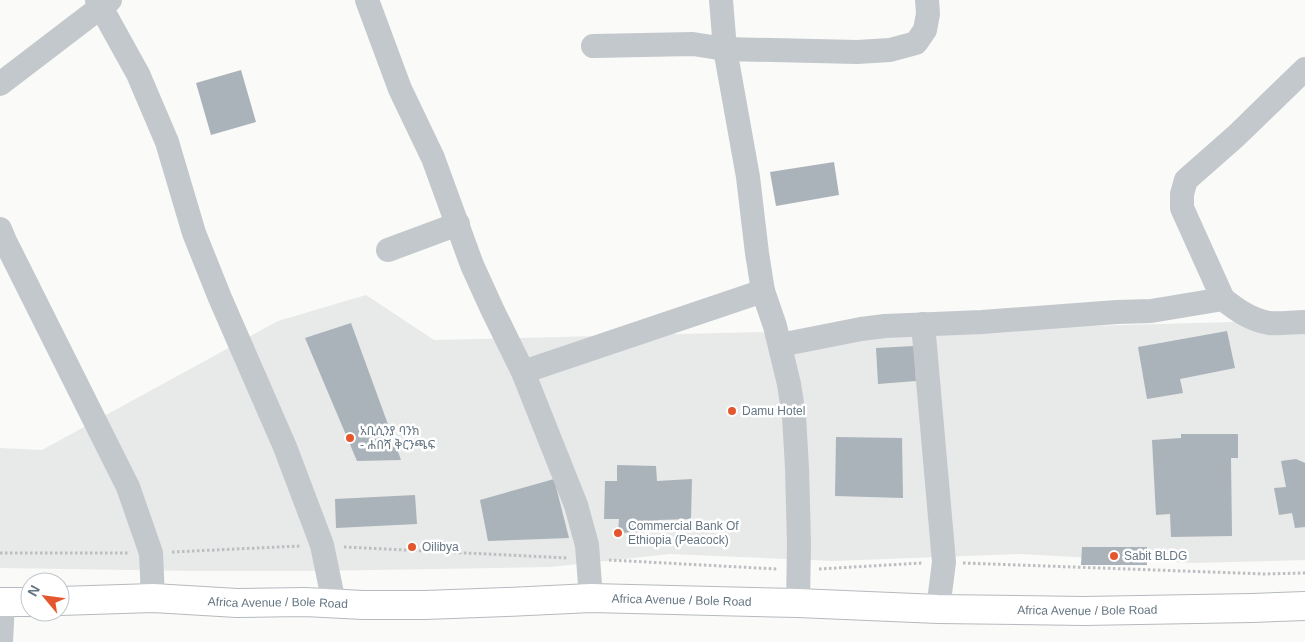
<svg xmlns="http://www.w3.org/2000/svg" width="1305" height="642" viewBox="0 0 1305 642" font-family="Arial,'Noto Sans Ethiopic',sans-serif">
	<style>
		.built { fill: #e8e9e9 }
		.building { fill: #aab3b9 }
		.lines { fill: none; stroke-linecap: round; stroke-linejoin: round }
		.major-casing { stroke: #b5babe; stroke-width: 30 }
		.path { stroke: #bbbfc2; stroke-width: 3; stroke-dasharray: 2.5 2.5; stroke-linecap: butt }
		.minor { stroke: #c3c8cc; stroke-width: 24 }
		.major { stroke: #fff; stroke-width: 28 }
		.poi-dot { fill: #e4572e; stroke: #fff; stroke-width: 2 }
		.labels { text-anchor: middle; stroke-width: 5; stroke-linejoin: round; paint-order: stroke }
		.poi-label { font-size: 12px; fill: #657683; stroke: #fff; text-anchor: start }
		.street-label { font-size: 12px; fill: #657683; stroke: #fff }
	</style>
	<rect width="100%" height="100%" fill="#fafaf8"/>
	<!-- built -->
	<polygon class="built" points="366,295 434,340 763,332 768,335 1232,322 1305,319 1305,560 1192,563 1019,554 834,561 670,554 551,567 312,571 197,571 0,568 0,448 42,450 278,321"/>
	<!-- building -->
	<g class="building">
		<polygon points="241,70 256,122 211,135 196,83"/>
		<polygon points="834,162 839,195 776,206 770,172"/>
		<polygon points="351,323 401,460 357,461 305,338"/>
		<polygon points="1227,331 1235,368 1180,379 1183,393 1147,399 1138,347"/>
		<polygon points="914,346 916,381 878,384 876,348"/>
		<polygon points="1181,434 1238,434 1238,458 1231,458 1232,536 1171,537 1170,514 1156,515 1152,440 1181,438"/>
		<polygon points="836,437 902,438 903,498 835,496"/>
		<polygon points="1296,459 1305,463 1305,527 1295,528 1292,513 1279,515 1274,488 1286,487 1281,461"/>
		<polygon points="617,465 656,466 657,481 692,479 691,519 658,520 658,531 618,533 619,519 604,519 605,481 617,481"/>
		<polygon points="554,479 569,538 488,541 480,500"/>
		<polygon points="415,495 417,524 336,528 335,499"/>
		<polygon points="1082,547 1147,547 1147,565 1081,565"/>
	</g>
	<g class="lines">
		<defs>
			<g id="major">
				<path id="s1" d="M60 601 153 598 237 603 305 602 363 605H425L506 602 591 598 798 603 938 609 1084 611 1252 608 1305 606"/>
				<polyline points="0,602 30,602"/>
			</g>
		</defs>
		<!-- major casing -->
		<use href="#major" class="major-casing"/>
		<!-- path -->
		<g class="path">
			<polyline points="344,547 568,558"/>
			<polyline points="172,552 300,546"/>
			<polyline points="0,553 128,553"/>
			<polyline points="609,560 777,569"/>
			<polyline points="963,563 1265,574 1305,573"/>
			<polyline points="819,569 922,563"/>
		</g>
		<!-- minor -->
		<g class="minor">
			<polyline points="97,0 138,74 167,142 194,233 220,298 285,447 322,545 334,603"/>
			<polyline points="367,0 400,89 433,158 472,265 492,309 523,372 576,505 587,545 591,598"/>
			<polyline points="721,0 725,49 748,177 757,253 763,291 775,326 789,384 794,416 797,468 799,543 798,603"/>
			<polyline points="593,46 693,44 725,49 857,52 890,50 916,43 925,30 928,14 927,0"/>
			<polyline points="0,84 110,0"/>
			<polyline points="0,229 5,241 128,487 151,553 153,598"/>
			<polyline points="388,250 458,224"/>
			<polyline points="1223,299 1182,208 1182,194 1186,180 1236,136 1305,69"/>
			<polyline points="923,324 944,562 938,609"/>
			<path d="M780 345 861 329 885 326 982 322 1117 312 1151 311 1223 299C1237 310 1251 320 1269 323 1280 324 1293 322 1305 322"/>
			<polyline points="523,372 763,291"/>
			<polyline points="1,642 3,603"/>
		</g>
		<!-- major -->
		<use href="#major" class="major"/>
	</g>
	<!-- markers -->
	<g class="poi-dot">
		<circle cx="732" cy="411" r="5"/>
		<circle cx="350" cy="438" r="5"/>
		<circle cx="618" cy="533" r="5"/>
		<circle cx="412" cy="547" r="5"/>
		<circle cx="1114" cy="556" r="5"/>
	</g>
	<g class="labels">
		<!-- poi labels -->
		<g class="poi-label">
			<text x="742" y="415">Damu Hotel</text>
			<text x="360" y="435">አቢሲንያ ባንክ<tspan x="360" dy="14">- ሐበሻ ቅርንጫፍ</tspan></text>
			<text x="628" y="530">Commercial Bank Of<tspan x="628" dy="14">Ethiopia (Peacock)</tspan></text>
			<text x="422" y="551">Oilibya</text>
			<text x="1124" y="560">Sabit BLDG</text>
		</g>
		<!-- street labels -->
		<g class="street-label">
			<text dy="4" stroke="none"><textPath href="#s1" startOffset="622">Africa Avenue / Bole Road</textPath></text>
			<text dy="4" stroke="none"><textPath href="#s1" startOffset="218">Africa Avenue / Bole Road</textPath></text>
			<text dy="4" stroke="none"><textPath href="#s1" startOffset="1028">Africa Avenue / Bole Road</textPath></text>
		</g>
	</g>
	<!-- north arrow -->
	<g transform="translate(45 597) rotate(299)"><circle r="24" fill="#ffffff" stroke="#c1c8cd"/>
	<path d="M0-4L9 19L0 12L-9 19Z" fill="#e4572e"/>
	<text y="-8" font-size="14" font-weight="bold" text-anchor="middle" fill="#657683">N</text>
	</g>
</svg>
